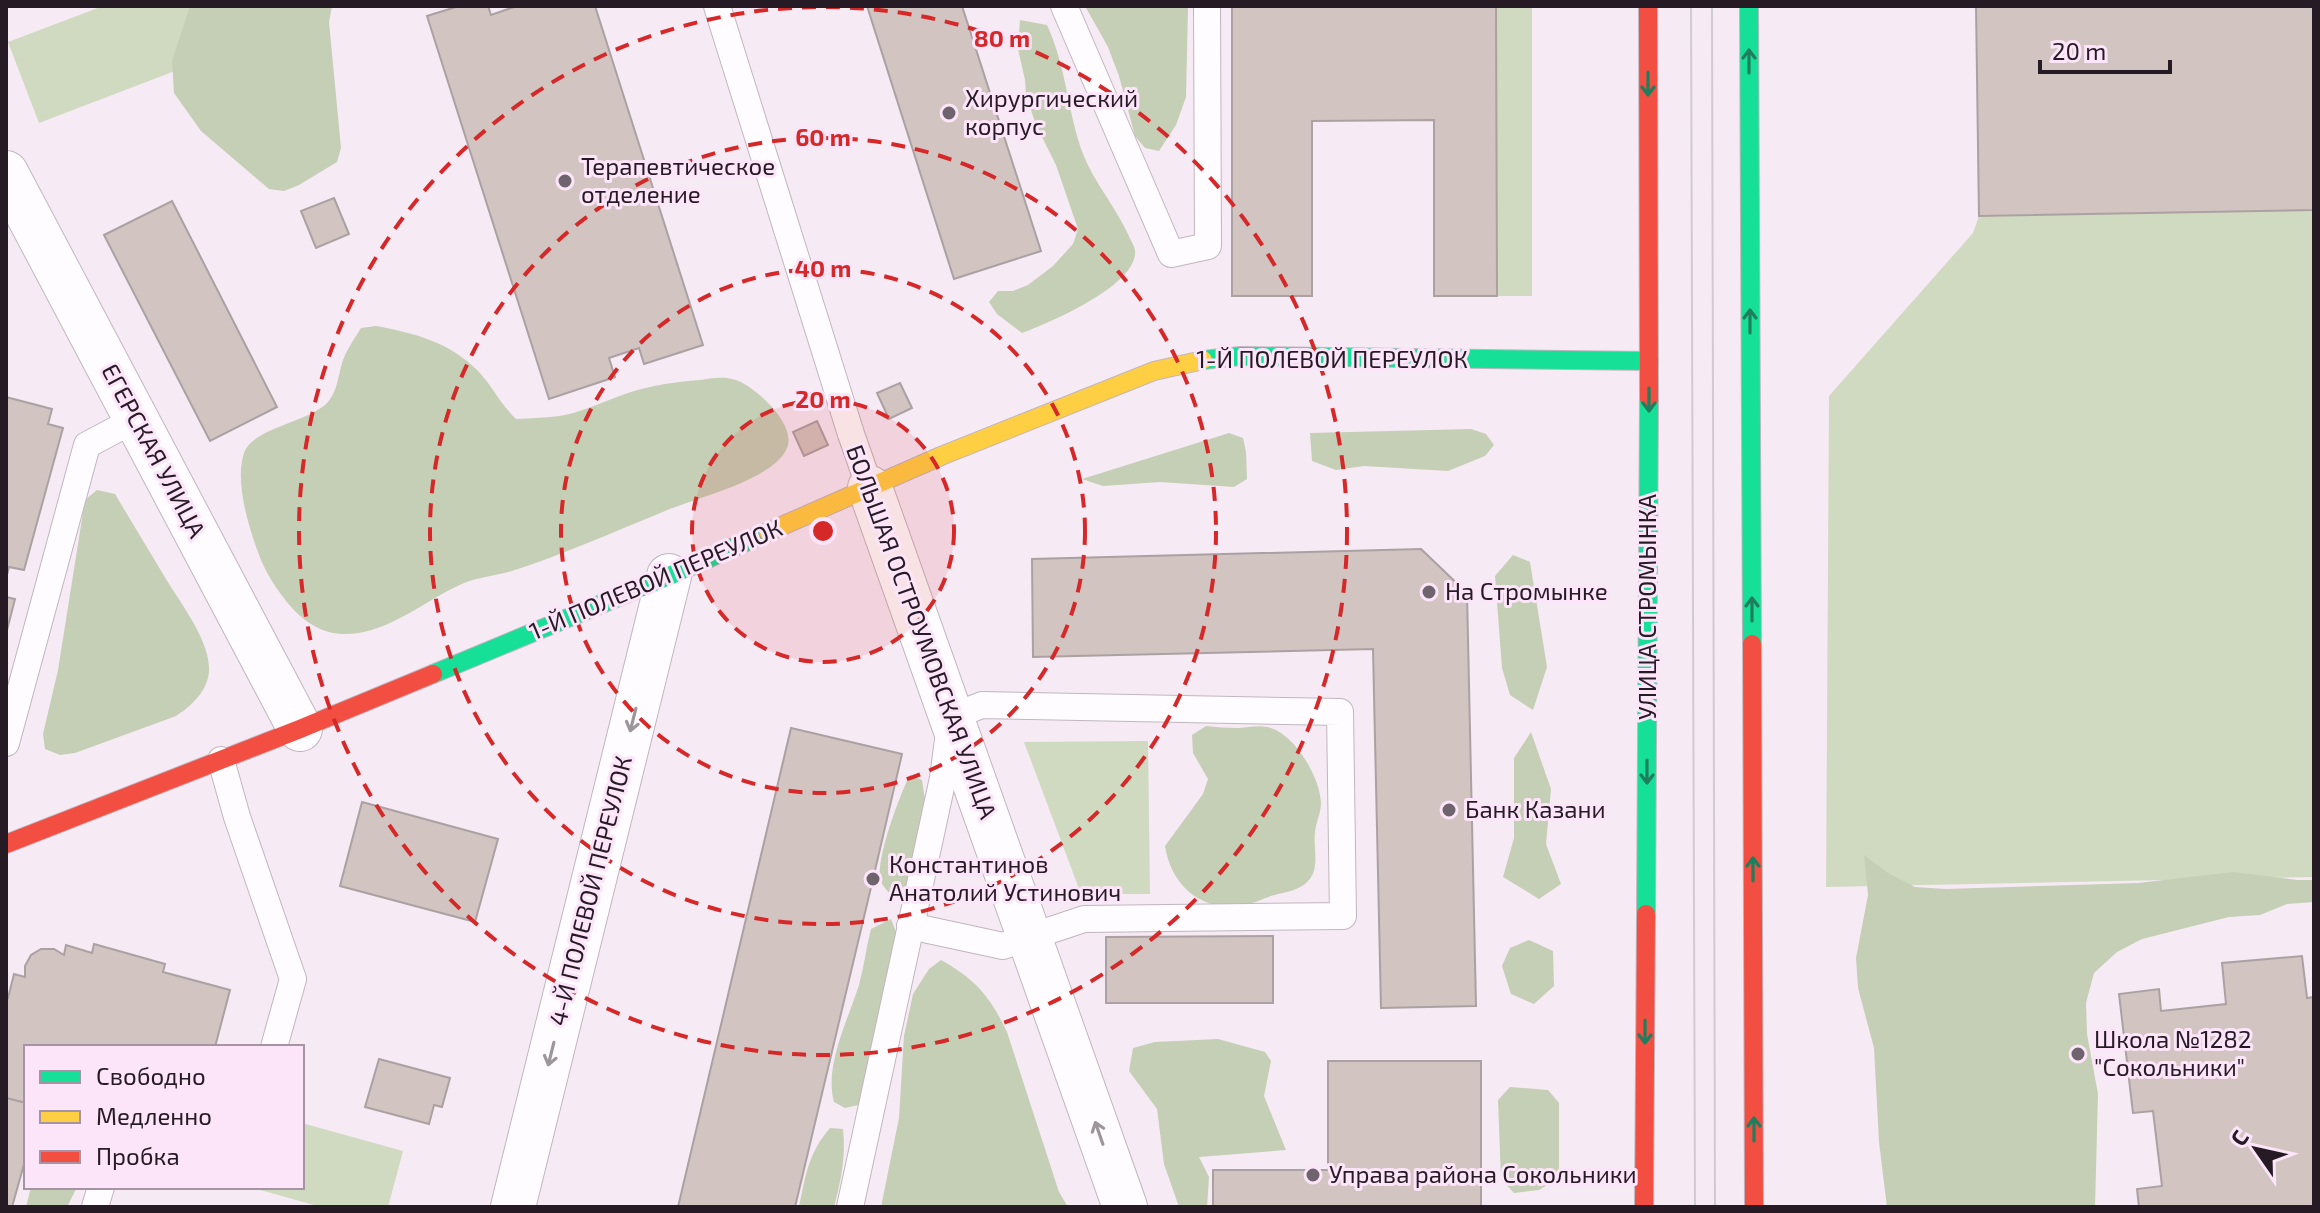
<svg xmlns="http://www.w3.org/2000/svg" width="2320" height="1213" viewBox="0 0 2320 1213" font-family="'Exo 2',sans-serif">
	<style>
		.green { fill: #d0dac1 }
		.forest { fill: #c5cfb5 }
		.building { fill: #d2c4c0; stroke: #aba1a2; stroke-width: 2 }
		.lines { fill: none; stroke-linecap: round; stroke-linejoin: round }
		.lane-casing { stroke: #c1b6c0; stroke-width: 28 }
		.street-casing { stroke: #c1b6c0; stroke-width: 46 }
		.fast-casing { stroke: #c1b6c0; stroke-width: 20 }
		.slow-casing { stroke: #c1b6c0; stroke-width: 20 }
		.jam-casing { stroke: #c1b6c0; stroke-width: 20 }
		.lane { stroke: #fefcfe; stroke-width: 26 }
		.street { stroke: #fefcfe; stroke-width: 44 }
		.fast { stroke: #16e098; stroke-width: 18 }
		.slow { stroke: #ffcf43; stroke-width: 18 }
		.jam { stroke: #f24e42; stroke-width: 18 }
		.tram { stroke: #d0cbcf; stroke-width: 2 }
		.oneway { stroke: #1e7e5e }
		.oneway2 { stroke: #9d979c }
		.ring { fill: none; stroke: #d62828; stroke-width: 4; stroke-dasharray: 14 10 }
		.poi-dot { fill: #6f636e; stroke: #fce4f9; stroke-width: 3 }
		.labels { text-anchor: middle; stroke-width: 6; stroke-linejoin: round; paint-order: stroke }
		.poi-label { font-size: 24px; fill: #261b25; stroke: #fce4f9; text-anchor: start }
		.street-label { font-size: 24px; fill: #261b25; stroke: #fce4f9 }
		.centre { fill: #d62828; stroke: #fce4f9; stroke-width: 4 }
		.ring-label { font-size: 24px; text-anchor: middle; font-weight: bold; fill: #d62828; stroke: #fce4f9; stroke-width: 6; stroke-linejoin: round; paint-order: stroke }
	</style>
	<rect width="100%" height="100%" fill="#f6eaf5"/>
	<!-- green -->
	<g class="green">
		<polygon points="103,6 234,6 248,43 39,123 8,42"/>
		<polygon points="1496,6 1532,6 1532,296 1497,296"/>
		<polygon points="1976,6 2314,6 2314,877 1826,887 1829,396 1973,233 1979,216"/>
		<polygon points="1148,741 1150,894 1081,894 1024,742"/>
		<polygon points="302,1123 403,1151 388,1207 321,1207 250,1187 302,1187"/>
	</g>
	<!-- forest -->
	<g class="forest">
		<polygon points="190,6 332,6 329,22 341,148 337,162 299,185 284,191 269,189 201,131 174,93 172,61"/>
		<polygon points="1085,6 1188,6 1186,97 1176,125 1159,151 1145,148 1135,136 1119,76 1108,47"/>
		<path d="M1020 20 1047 25C1067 68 1067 111 1083 154 1094 182 1115 206 1128 234 1130 239 1134 245 1135 250 1139 285 1049 323 1022 333L997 314 989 302 998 291H1013L1028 285 1053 266 1073 244 1078 229 1056 165 1036 125 1026 95 1025 80 1018 49Z"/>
		<path d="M376 326C414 333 449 342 477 370 492 385 500 404 516 419 532 418 549 418 565 415 587 410 607 400 628 393 651 385 675 382 700 380 712 378 724 376 736 380 756 387 797 425 787 448 774 480 695 498 665 511 614 532 564 554 512 571 496 576 479 577 464 583 442 592 422 607 400 618 352 643 316 641 283 597 274 585 267 574 261 560 250 532 234 483 244 453 253 428 305 423 326 404 338 392 338 375 343 360 347 349 355 338 361 328Z"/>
		<polygon points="1471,429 1486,434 1494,445 1485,456 1448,471 1364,466 1336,470 1312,461 1310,433"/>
		<polygon points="1229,433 1243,438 1246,452 1247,479 1234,487 1160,482 1103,486 1082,479"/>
		<path d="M97 490 115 494C131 521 147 547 163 574 178 600 208 637 209 667 210 689 193 705 176 716L75 753 60 755 45 749 43 734 58 670 85 500Z"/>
		<polygon points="1513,555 1530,562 1547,667 1533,710 1510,695 1502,668 1495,576"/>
		<path d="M1206 726C1216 727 1226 728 1237 728 1247 728 1257 725 1267 727 1294 732 1320 777 1321 803 1321 813 1316 822 1315 832 1313 848 1320 867 1309 880 1300 891 1285 892 1271 896 1262 899 1252 904 1242 906 1201 912 1171 885 1165 846L1203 794 1208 779 1193 753 1192 735Z"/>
		<polygon points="1531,732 1551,789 1546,844 1561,884 1539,899 1503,877 1514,838 1514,758"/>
		<path d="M910 775 922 780 926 807 913 886 902 892 889 893C886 889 883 886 881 882 874 863 900 794 910 775Z"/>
		<polygon points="1864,855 1888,873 1915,887 1946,889 2138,883 2234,872 2297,880 2314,880 2314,902 2287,904 2260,915 2229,917 2142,939 2117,952 2094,973 2086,1003 2087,1034 2098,1094 2095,1207 1887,1207 1879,1142 1874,1048 1858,988 1856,958 1868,895"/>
		<path d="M891 919 896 932 894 945 880 1027 864 1079 863 1093 858 1105 845 1108 834 1102C824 1066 848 1020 859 985 864 967 866 948 871 929Z"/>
		<polygon points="1529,940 1553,951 1554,986 1534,1004 1511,994 1502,966 1510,948"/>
		<path d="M941 960C975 979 990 996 1007 1032L1059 1192 1068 1207H881L899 1118 904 1036 913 994 929 969Z"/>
		<polygon points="1218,1039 1265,1052 1271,1061 1264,1096 1286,1150 1199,1157 1209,1177 1207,1207 1179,1207 1164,1164 1157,1109 1129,1071 1133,1048 1155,1042"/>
		<polygon points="1510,1087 1548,1090 1559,1103 1559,1178 1539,1190 1514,1193 1501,1179 1498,1100"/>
		<path d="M830 1128 843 1129C846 1156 841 1181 834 1207H799C806 1174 808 1154 830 1128Z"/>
		<polygon points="31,1187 77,1187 67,1207 26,1207"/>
	</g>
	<!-- building -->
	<g class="building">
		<polygon points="459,6 488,6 491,15 517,6 595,6 703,345 644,364 639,348 609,358 615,377 549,399 427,16"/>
		<polygon points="867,6 962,6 1041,251 954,279"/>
		<polygon points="1232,6 1496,6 1497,296 1434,296 1434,120 1312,121 1312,296 1232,296"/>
		<polygon points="1976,6 2314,6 2314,210 1979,216"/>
		<polygon points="334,198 349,234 316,248 301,211"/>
		<polygon points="172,201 277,407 210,441 104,235"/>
		<polygon points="900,383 912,408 889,419 877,393"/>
		<polygon points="6,397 52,409 48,424 63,428 24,570 9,567 6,579"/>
		<polygon points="817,421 828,445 804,456 793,432"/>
		<polygon points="1421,549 1467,593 1476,1006 1381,1008 1373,649 1033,657 1032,559"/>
		<polygon points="6,597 15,599 6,634"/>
		<polygon points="791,728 902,754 873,879 795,1207 678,1207"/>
		<polygon points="362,802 498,839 475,922 340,886"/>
		<polygon points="1273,936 1273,1003 1106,1003 1106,937"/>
		<polygon points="94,944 165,964 163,972 230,990 215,1047 26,1047 26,1103 6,1098 6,997 8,998 14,974 25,977 25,966 31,955 41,949 54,949 64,955 66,945 92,953"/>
		<polygon points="2302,956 2307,998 2314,997 2314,1207 2139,1207 2137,1189 2162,1186 2153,1111 2133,1113 2119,994 2159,989 2161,1011 2226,1004 2222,963"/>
		<polygon points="379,1059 450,1078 442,1107 434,1105 429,1124 365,1107"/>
		<polygon points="1328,1061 1481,1061 1481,1207 1213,1207 1213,1170 1328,1170"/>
		<polygon points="6,1098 26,1103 26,1157 12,1207 6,1207"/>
	</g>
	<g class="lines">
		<defs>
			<g id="lane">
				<polyline points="717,6 851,434 870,488"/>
				<polyline points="1064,6 1171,254 1208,246 1207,6"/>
				<polyline points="6,743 87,445 136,419"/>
				<polyline points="221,760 237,817 293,979 274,1047"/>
				<polyline points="95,1207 101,1187"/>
				<polyline points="850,1207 943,778 951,717 982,705 1340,712 1343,916 1084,919 1003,946 910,926"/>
			</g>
			<g id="street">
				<polyline points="6,173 300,729"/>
				<polyline points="870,488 1125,1207"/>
				<polyline points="513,1207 669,576"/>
			</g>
			<g id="fast">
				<polyline points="1749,6 1752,644"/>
				<polyline points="1203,360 1241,356 1649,361"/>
				<polyline points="433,674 669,576 768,532"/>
				<polyline points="1646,914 1649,399"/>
			</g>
			<polyline id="slow" points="768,532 941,456 1154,371 1203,360"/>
			<g id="jam">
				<polyline points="1648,6 1649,399"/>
				<polyline points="1752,644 1754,1207"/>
				<polyline points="6,844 300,729 433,674"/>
				<polyline points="1644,1207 1646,914"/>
			</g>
		</defs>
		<!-- lane casing -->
		<use href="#lane" class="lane-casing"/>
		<!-- street casing -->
		<use href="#street" class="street-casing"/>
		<!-- fast casing -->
		<use href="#fast" class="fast-casing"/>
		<!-- slow casing -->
		<use href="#slow" class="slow-casing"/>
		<!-- jam casing -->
		<use href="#jam" class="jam-casing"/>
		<!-- lane -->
		<use href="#lane" class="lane"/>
		<!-- street -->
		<use href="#street" class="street"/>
		<!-- fast -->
		<use href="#fast" class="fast"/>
		<!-- slow -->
		<use href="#slow" class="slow"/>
		<!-- jam -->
		<use href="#jam" class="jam"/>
		<!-- tram -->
		<g class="tram">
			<polyline points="1691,6 1695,1207"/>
			<polyline points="1712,6 1715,1207"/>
		</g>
	</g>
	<!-- one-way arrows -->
	<defs><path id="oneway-shaft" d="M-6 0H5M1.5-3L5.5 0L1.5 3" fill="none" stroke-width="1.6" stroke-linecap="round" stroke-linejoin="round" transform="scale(2)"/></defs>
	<g class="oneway">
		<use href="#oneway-shaft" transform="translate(1749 61) rotate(-90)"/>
		<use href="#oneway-shaft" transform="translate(1648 84) rotate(90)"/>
		<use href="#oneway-shaft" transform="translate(1750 321) rotate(-90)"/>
		<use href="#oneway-shaft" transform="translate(1649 400) rotate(90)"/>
		<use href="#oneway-shaft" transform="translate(1752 609) rotate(-90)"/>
		<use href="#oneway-shaft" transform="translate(1647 772) rotate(90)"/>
		<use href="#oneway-shaft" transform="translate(1753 869) rotate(-90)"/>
		<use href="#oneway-shaft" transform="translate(1645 1032) rotate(90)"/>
		<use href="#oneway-shaft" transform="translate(1754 1129) rotate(-90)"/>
	</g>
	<g class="oneway2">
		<use href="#oneway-shaft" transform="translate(633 720) rotate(104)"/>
		<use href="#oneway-shaft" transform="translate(551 1054) rotate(104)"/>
		<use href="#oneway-shaft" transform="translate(1099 1133) rotate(-109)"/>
	</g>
	<!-- distance rings -->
	<circle cx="823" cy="531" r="131" fill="#d62828" fill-opacity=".12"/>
	<g class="ring">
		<circle cx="823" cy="531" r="131"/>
		<circle cx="823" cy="531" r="262"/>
		<circle cx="823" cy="531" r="393"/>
		<circle cx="823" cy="531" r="524"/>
	</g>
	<!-- markers -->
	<g class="poi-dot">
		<circle cx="949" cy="113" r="8"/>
		<circle cx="565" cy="181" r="8"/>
		<circle cx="1429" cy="592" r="8"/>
		<circle cx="1449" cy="810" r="8"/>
		<circle cx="873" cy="879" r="8"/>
		<circle cx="2078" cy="1054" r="8"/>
		<circle cx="1313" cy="1175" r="8"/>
	</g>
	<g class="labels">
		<!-- poi labels -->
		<g class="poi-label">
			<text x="965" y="107">Хирургический<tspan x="965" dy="28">корпус</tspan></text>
			<text x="581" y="175">Терапевтическое<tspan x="581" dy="28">отделение</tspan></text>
			<text x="1445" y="600">На Стромынке</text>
			<text x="1465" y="818">Банк Казани</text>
			<text x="889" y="873">Константинов<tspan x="889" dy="28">Анатолий Устинович</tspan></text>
			<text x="2094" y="1048">Школа №1282<tspan x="2094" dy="28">"Сокольники"</tspan></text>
			<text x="1329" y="1183">Управа района Сокольники</text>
		</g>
		<!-- street labels -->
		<g class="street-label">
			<text x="1332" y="368">1-Й ПОЛЕВОЙ ПЕРЕУЛОК</text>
			<text transform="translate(153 451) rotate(62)" y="8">ЕГЕРСКАЯ УЛИЦА</text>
			<text transform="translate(656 580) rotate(-23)" y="8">1-Й ПОЛЕВОЙ ПЕРЕУЛОК</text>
			<text transform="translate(1648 607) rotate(-90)" y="8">УЛИЦА СТРОМЫНКА</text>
			<text transform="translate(921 632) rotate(70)" y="8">БОЛЬШАЯ ОСТРОУМОВСКАЯ УЛИЦА</text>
			<text transform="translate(591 891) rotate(-76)" y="8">4-Й ПОЛЕВОЙ ПЕРЕУЛОК</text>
		</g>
	</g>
	<circle cx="823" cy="531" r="12" class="centre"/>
	<g class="ring-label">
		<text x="1002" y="47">80 m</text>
		<text x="823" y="146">60 m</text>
		<text x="823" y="277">40 m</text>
		<text x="823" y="408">20 m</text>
	</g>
	<!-- border -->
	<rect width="2320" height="1213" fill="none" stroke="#261b25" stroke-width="16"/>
	<!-- legend -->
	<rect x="24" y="1045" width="280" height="144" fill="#fce4f9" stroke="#a694a4" stroke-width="2"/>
	<rect x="40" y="1071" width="40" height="12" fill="#16e098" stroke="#a694a4" stroke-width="2"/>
	<text x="96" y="1085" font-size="24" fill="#261b25">Свободно</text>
	<rect x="40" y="1111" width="40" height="12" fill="#ffcf43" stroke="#a694a4" stroke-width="2"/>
	<text x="96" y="1125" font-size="24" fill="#261b25">Медленно</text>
	<rect x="40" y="1151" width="40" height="12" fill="#f24e42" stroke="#a694a4" stroke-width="2"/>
	<text x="96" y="1165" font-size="24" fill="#261b25">Пробка</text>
	<!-- north arrow -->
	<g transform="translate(2256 1149) rotate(304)" stroke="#fce4f9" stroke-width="6" paint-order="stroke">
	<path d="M0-6L14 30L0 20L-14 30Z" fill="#261b25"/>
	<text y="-12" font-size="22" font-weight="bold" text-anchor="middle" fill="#261b25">С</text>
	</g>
	<!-- scale -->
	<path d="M2040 60v12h130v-12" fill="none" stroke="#261b25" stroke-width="4"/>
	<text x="2052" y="60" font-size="24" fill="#261b25" stroke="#fce4f9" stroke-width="6" paint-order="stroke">20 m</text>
</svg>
